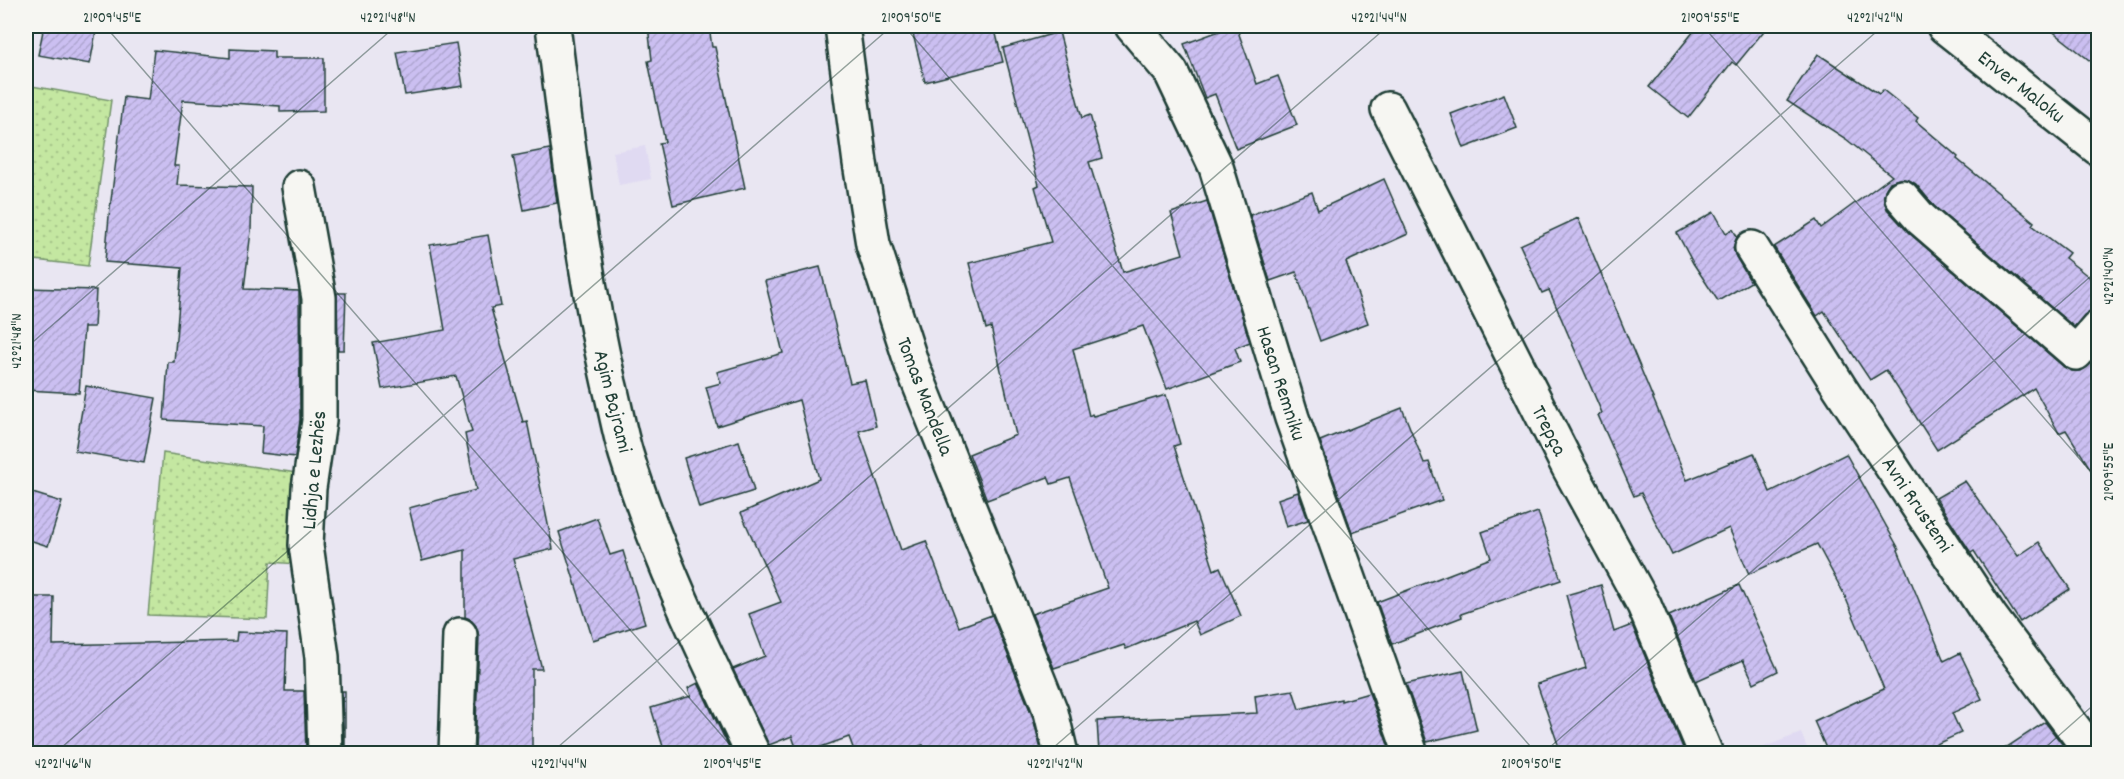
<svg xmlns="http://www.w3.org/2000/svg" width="2124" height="779" viewBox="0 0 2124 779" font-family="Dekko,sans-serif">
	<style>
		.built { fill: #e0daf2 }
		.grass { fill: url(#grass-dots); stroke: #72926a; stroke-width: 1.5 }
		.building { fill: url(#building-hatch); stroke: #1f3d34; stroke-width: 1.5 }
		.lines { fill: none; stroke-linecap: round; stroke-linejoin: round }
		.street-casing { stroke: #1f3d34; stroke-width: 38 }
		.street { stroke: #f6f6f2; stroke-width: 33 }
		.ticks { fill: none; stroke: #1f3d34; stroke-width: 1.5; stroke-opacity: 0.45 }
		.labels { text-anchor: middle; stroke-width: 4.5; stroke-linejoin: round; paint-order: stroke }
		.street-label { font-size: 21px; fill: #1f3d34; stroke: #f6f6f2 }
		.neatline { fill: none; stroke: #1f3d34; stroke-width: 2 }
		.ticks-label { font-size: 15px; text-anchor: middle; fill: #1f3d34 }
	</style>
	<defs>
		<pattern id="grass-dots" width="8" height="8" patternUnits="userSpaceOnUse" patternTransform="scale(1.5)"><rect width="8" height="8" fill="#c4e7a1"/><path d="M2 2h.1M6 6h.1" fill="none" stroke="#a8c78b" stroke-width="1.8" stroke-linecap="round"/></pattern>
		<pattern id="building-hatch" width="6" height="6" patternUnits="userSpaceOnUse" patternTransform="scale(1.5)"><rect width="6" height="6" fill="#cbbff1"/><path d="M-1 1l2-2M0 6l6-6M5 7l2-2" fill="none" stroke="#aea5cf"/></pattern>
	</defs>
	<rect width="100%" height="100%" fill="#e9e6f2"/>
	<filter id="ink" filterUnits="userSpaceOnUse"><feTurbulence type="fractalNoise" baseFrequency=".0167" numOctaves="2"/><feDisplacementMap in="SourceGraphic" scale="12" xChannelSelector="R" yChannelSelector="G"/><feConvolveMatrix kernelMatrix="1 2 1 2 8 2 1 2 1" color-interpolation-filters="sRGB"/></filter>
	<g filter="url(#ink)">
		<!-- built -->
		<g class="built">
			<polygon points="645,146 651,179 619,185 613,152"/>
			<polygon points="1801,733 1809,753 1748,753"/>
		</g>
		<!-- grass -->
		<g class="grass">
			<polygon points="26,85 111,100 88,266 26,259"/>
			<polygon points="163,453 303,474 298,564 270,562 267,619 148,615"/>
		</g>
		<!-- building -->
		<g class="building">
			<polygon points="44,26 97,26 90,64 38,55"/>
			<polygon points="648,26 709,26 712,47 715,47 745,188 673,205 659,143 665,142 648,61 652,60"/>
			<polygon points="911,26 994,26 1003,62 925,82"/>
			<polygon points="1233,26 1236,26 1257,84 1278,76 1297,125 1236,149 1215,94 1205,98 1184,44"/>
			<polygon points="1698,26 1768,26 1736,65 1732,62 1688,118 1649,87"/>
			<polygon points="2046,26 2098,26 2098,67"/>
			<polygon points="1059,32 1082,118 1090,115 1102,158 1089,162 1123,272 1183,254 1171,213 1207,201 1250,342 1235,348 1240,362 1167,389 1143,326 1073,349 1089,416 1092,414 1093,416 1166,395 1180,444 1174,446 1214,570 1220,567 1241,616 1200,635 1194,621 1126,649 1124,645 1054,668 1032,614 1108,588 1070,478 1051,484 1048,477 987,500 969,454 1016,435 991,327 986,329 969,263 1051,242 1035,187 1039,185 1003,48"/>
			<polygon points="456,43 463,86 405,95 397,52"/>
			<polygon points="230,49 274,51 274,58 324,58 324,111 280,112 280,106 183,100 174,166 179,166 177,185 252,187 251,231 244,289 299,291 300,420 295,457 261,453 263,426 164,420 168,362 174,362 182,268 105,262 109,216 124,97 148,100 154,50 230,58"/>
			<polygon points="1818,54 1879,94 1883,90 1918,118 1916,121 1958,157 1957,159 2034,222 2032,225 2069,253 2065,258 2098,284 2098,310 2091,310 2084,315 2074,327 1934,206 1916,184 1909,180 1899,179 1890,182 1885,190 1884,200 1887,209 1909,233 2064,367 2072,371 2081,371 2094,361 2098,370 2098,481 2066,430 2059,433 2034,388 1937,450 1886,370 1870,380 1824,311 1817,316 1774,247 1816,220 1821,228 1892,176 1846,139 1787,101"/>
			<polygon points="1504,94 1517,128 1464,148 1451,114"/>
			<polygon points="550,149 557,203 524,210 513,156"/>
			<polygon points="1384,179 1408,234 1346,262 1368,323 1320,341 1296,272 1270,281 1250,215 1312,192 1318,210"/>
			<polygon points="1714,212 1726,233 1733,229 1737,237 1733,248 1736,257 1751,282 1718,301 1693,263 1677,233"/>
			<polygon points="1578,218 1687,480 1754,453 1770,492 1846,454 1899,549 1898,550 1944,661 1960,653 1982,699 1952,713 1961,733 1917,753 1828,753 1814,721 1884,689 1844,594 1817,544 1749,574 1729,528 1672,555 1641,493 1634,496 1598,415 1602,413 1549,290 1542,293 1520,245"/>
			<polygon points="488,235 501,306 491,308 523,422 527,421 553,549 513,559 542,669 532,669 532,753 475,753 479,636 476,626 470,619 465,617 465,550 422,561 409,508 476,490 465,434 472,432 456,376 382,389 373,343 445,330 430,245"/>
			<polygon points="820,267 850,383 865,380 876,426 859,431 901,550 926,541 959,627 992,615 1033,718 1042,753 926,753 923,745 899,753 855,753 849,737 804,753 798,753 792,736 769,745 733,669 765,656 749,614 781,602 741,513 819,479 799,400 717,426 706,387 721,383 717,372 783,353 765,281"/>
			<polygon points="26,288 96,290 94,327 84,327 79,393 26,390"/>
			<polygon points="337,293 346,293 344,350 338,350"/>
			<polygon points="86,386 156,398 144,463 75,451"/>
			<polygon points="1402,408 1424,463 1429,462 1442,500 1352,532 1320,441"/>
			<polygon points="739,441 754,491 699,508 684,458"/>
			<polygon points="1965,481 2018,556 2039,542 2070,589 2020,622 1974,551 1971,553 1936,498"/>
			<polygon points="26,491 62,502 48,546 26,539"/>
			<polygon points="1298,492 1308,520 1286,527 1278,499"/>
			<polygon points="1538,512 1561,580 1461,614 1462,617 1392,644 1377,602 1491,558 1482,532"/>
			<polygon points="597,518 610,555 623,551 645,623 593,640 559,532"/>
			<polygon points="1601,585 1614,632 1632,625 1685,753 1561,753 1537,684 1586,668 1566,595"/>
			<polygon points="1739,585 1778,671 1754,683 1743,660 1696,681 1669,616"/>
			<polygon points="26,597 54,597 53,645 236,641 237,632 287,634 285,691 304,691 306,753 26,753"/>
			<polygon points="1463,671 1477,730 1427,742 1406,684"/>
			<polygon points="698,683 718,725 732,753 665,753 651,708 691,696 688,688"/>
			<polygon points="1293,690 1299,709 1341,699 1341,701 1369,693 1391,753 1357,753 1355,748 1320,753 1099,753 1097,721 1257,713 1255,696"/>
			<polygon points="342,691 345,691 345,753 344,753"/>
			<polygon points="2045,722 2069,753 1998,753"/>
		</g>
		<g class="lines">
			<defs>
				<g id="street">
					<path d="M553 26C568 146 582 265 609 383 615 406 619 431 626 454 658 558 706 656 753 754"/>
					<polyline points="842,26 860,163 873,244 913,368 1051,712 1061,754"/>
					<polyline points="1132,26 1171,72 1216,167 1292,418 1411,754"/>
					<polyline points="1944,26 2098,148"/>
					<polyline points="1388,109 1568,466 1644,605 1706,754"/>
					<polyline points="299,187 319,298 319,421 309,488 306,545 322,657 325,754"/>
					<polyline points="1902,197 1921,219 2076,353 2098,328"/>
					<polyline points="1752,248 1840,388 1990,616 2093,754"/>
					<polyline points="456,754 460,635"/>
				</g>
			</defs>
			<!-- street casing -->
			<use href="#street" class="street-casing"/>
			<!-- street -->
			<use href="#street" class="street"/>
		</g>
	</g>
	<!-- ticks -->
	<path class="ticks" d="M105 26 738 754M904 26 1537 754M1703 26 2098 480M26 348 396 26M54 754 892 26M550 754 1388 26M1046 754 1883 26M1542 754 2098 270M2038 754 2098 701"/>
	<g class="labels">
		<!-- street labels -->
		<g class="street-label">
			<text transform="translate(2022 86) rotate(38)" y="7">Enver Maloku</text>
			<text transform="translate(1282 383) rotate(72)" y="7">Hasan Remniku</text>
			<text transform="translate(926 396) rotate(69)" y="7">Tomas Mandella</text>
			<text transform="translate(614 401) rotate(76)" y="7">Agim Bajrami</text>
			<text transform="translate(1550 430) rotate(63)" y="7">Trepça</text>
			<text transform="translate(313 470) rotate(-85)" y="7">Lidhja e Lezhës</text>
			<text transform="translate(1918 504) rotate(56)" y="7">Avni Rrustemi</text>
		</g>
	</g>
	<!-- margin -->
	<rect width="2124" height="779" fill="none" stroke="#f6f6f2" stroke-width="66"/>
	<rect x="33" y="33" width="2058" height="713" class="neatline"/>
	<g class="ticks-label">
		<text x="112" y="22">21°09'45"E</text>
		<text x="388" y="22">42°21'48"N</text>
		<text x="911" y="22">21°09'50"E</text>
		<text x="1379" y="22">42°21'44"N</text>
		<text x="1710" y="22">21°09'55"E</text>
		<text x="1875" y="22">42°21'42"N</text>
		<text transform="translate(2108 276) rotate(-90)" y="5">42°21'40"N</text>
		<text transform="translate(16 341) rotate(-90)" y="5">42°21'48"N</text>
		<text transform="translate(2108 472) rotate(-90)" y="5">21°09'55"E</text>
		<text x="63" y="768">42°21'46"N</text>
		<text x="559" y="768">42°21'44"N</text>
		<text x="732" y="768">21°09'45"E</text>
		<text x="1055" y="768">42°21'42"N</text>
		<text x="1531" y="768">21°09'50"E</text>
	</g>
</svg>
